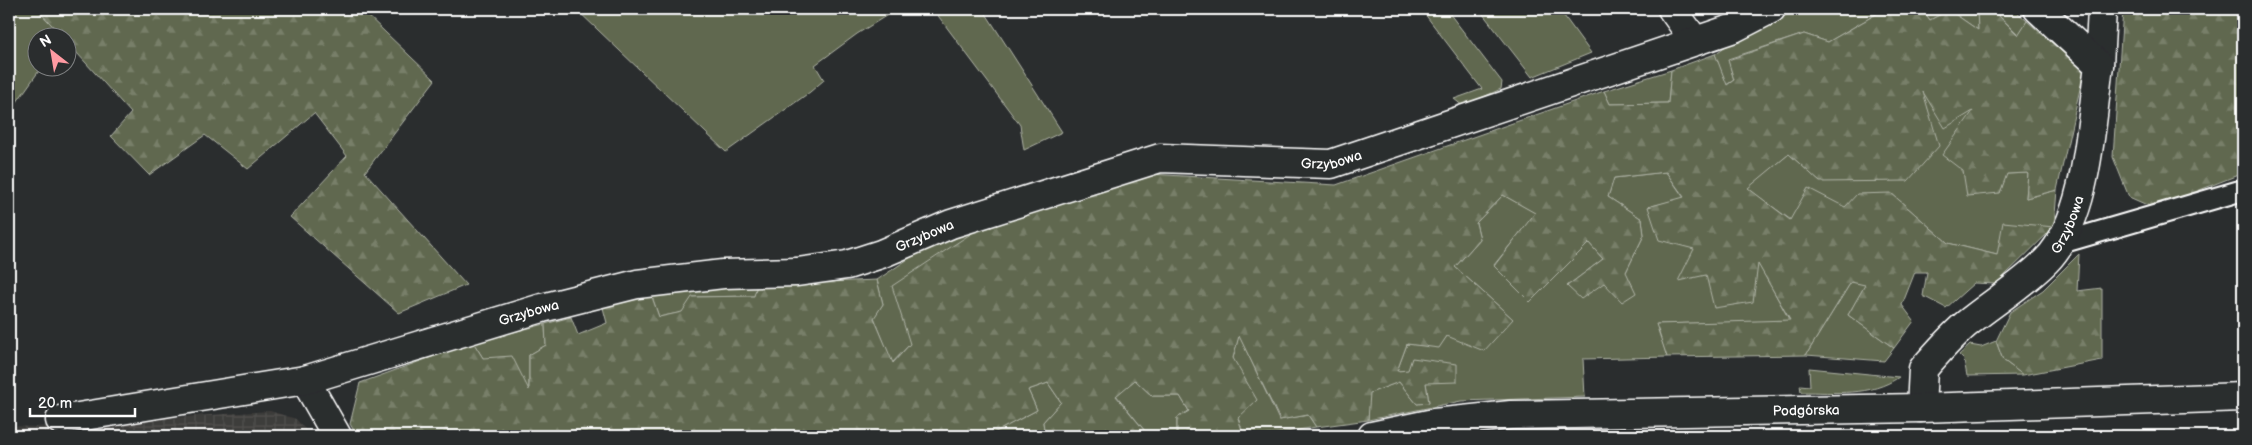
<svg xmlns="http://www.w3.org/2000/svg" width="2252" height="445" viewBox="0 0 2252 445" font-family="'Balsamiq Sans',sans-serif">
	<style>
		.industrial { fill: url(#industrial-grid) }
		.grass { fill: #60684f; stroke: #b0b4a7 }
		.forest { fill: url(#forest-firs); stroke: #b0b4a7 }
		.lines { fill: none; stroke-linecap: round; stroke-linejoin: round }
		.lane-casing { stroke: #fff; stroke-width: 24 }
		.street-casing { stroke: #fff; stroke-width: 31 }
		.lane { stroke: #2a2d2e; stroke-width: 20 }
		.street { stroke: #2a2d2e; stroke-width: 28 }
		.labels { text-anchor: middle; stroke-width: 4; stroke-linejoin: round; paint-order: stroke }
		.street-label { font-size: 14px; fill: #fff; stroke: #2a2d2e }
	</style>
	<defs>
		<pattern id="industrial-grid" width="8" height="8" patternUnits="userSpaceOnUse" patternTransform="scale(1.25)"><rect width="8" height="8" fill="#3e3c3a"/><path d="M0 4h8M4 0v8" fill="none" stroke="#51504e"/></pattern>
		<pattern id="forest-firs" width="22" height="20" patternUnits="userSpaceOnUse" patternTransform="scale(1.25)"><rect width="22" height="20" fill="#60684f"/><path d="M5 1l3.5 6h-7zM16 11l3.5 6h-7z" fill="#787f69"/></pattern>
	</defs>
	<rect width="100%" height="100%" fill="#2a2d2e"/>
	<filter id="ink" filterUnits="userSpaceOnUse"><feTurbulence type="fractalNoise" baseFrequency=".02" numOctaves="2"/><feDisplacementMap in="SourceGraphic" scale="10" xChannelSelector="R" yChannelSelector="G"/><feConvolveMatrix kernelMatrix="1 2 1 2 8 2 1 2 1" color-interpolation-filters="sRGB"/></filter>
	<g filter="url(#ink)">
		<!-- industrial -->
		<polygon class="industrial" points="270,411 296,419 311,436 9,436 9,426 35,427"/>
		<!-- grass -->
		<g class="grass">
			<polygon points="9,9 37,9 63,37 38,38 38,68 41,68 9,113"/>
			<polygon points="576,9 897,9 857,34 815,65 824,80 810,92 726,152"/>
			<polygon points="933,9 983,9 1062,132 1024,150 1020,125"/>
			<polygon points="1421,9 1446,9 1502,82 1501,89 1463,106 1454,99 1482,89"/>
			<polygon points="1479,9 1559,9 1591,53 1532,77"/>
			<polygon points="1799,9 1885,9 1828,42 1804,34 1728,59 1734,80 1726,85 1715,54 1737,38"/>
			<polygon points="1922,9 1977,9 1978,30 1949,10 1930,20"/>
			<polygon points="1992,9 2014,9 2027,21 2019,35"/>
			<polygon points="1671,70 1668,103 1610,104 1604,91"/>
			<polygon points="1922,90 1974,110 2000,193 2006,174 2028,173 2026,198 2057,190 2054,227 1997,255 1948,243 1891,193 1845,207 1791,220 1747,188 1789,154 1820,182"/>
			<polygon points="1666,172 1684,198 1648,207 1758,263 1790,321 1657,324 1667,357 1583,359 1585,397 1461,401 1368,420 1369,393 1399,382 1417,404 1429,402 1426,383 1409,371 1397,371 1407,344 1439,347 1447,336 1513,319 1455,267 1480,239 1476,223 1503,195 1536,213 1494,265 1589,243 1603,259 1567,286 1604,283 1626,272 1644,235 1642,219 1608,197 1614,178"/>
			<polygon points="975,231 910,344 892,363 874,317 883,304 877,280 926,247"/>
			<polygon points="1851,282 1866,284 1848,315 1894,348 1884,361 1806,355"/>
			<polygon points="757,285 755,296 693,297 683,312 659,317 651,294"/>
			<polygon points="545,324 546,345 529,355 529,392 483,358 473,342"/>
			<polygon points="1239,335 1279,420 1308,415 1316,427 1263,436 1244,436 1238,418 1233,358"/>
			<polygon points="1996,341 2003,360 2023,375 1967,376 1964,360 1959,355 1970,345 1981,347"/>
			<path d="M1809 368 1899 377C1871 397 1834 392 1801 392L1800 385 1810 386Z"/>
			<polygon points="1135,380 1152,396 1180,396 1189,411 1177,418 1177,436 1149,436 1116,395"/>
			<polygon points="1048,383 1061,402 1043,422 1045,436 988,436 1037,410 1028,390"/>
		</g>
		<!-- forest -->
		<g class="forest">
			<polygon points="37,9 361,9 435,80 365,172 466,285 399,313 290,217 347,156 314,113 248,169 205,135 149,175 111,136 131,113 68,43 68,38 63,37"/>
			<polygon points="1885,9 1922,9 1930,20 1949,10 1978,30 1977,9 1992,9 2018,35 2027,21 2084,71 2057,190 2026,198 2028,173 2007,174 2000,193 1967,196 1963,171 1942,155 1973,111 1945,128 1923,92 1939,146 1908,181 1820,182 1789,154 1748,188 1790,220 1808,188 1845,207 1857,194 1891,193 1948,243 1997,255 2003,222 2054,227 1996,284 1974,283 1946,308 1923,296 1927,272 1915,272 1902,305 1914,321 1894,348 1848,315 1865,285 1851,282 1806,355 1667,357 1656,324 1790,320 1758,264 1753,302 1714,308 1706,275 1678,281 1694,249 1659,240 1648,207 1684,197 1666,172 1614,178 1608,197 1642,219 1644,235 1626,272 1636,293 1622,302 1604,283 1581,299 1567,286 1603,259 1589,243 1530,302 1494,266 1535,213 1503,195 1476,223 1480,239 1455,267 1513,319 1484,351 1447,336 1439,348 1407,344 1397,371 1408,370 1412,358 1457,364 1457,382 1426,383 1429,403 1417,404 1399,382 1370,393 1368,420 1316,427 1308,415 1280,420 1239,336 1233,358 1257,400 1238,418 1244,436 1177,436 1177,418 1189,411 1180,396 1152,396 1135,380 1116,396 1149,436 1045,436 1043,422 1061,402 1048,383 1028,390 1037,410 988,436 357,436 350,424 360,383 473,342 483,358 512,356 529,390 529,355 546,345 545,324 571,317 578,335 607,323 602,304 651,294 659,317 682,312 692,297 754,296 757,285 877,280 883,304 874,318 893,363 910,344 892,286 975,231 1149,174 1336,185 1604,91 1610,104 1668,103 1671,70 1715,54 1727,85 1734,80 1728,60 1804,34 1828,42"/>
			<polygon points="2123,9 2243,9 2243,173 2154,208 2129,197 2113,157"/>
			<polygon points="2079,254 2077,291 2102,288 2102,360 2023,375 2003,360 1996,341 2010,312 2043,290"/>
		</g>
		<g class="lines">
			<defs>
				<polyline id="lane" points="2061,243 2243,190"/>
				<g id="street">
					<polyline points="1672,9 1695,41"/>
					<polyline points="2099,65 2102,9"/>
					<polyline points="305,380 337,436"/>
					<path id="s1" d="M1921 408 1923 369C1936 354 1950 338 1965 325 1992 303 2022 285 2046 261 2088 219 2091 122 2099 65L2038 9"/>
					<path id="s2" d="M60 420 305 380 542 308 637 284 723 274 797 272 847 265 881 254 951 224 1160 158 1331 164 1734 28 1771 9"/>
					<path id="s3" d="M1372 436 1434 423 1511 415 1921 408 2243 397"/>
				</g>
			</defs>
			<!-- lane casing -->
			<use href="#lane" class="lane-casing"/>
			<!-- street casing -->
			<use href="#street" class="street-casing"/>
			<!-- lane -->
			<use href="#lane" class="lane"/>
			<!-- street -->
			<use href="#street" class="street"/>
		</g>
	</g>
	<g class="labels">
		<!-- street labels -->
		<g class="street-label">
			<text dy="5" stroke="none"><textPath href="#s2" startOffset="1308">Grzybowa</textPath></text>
			<text dy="5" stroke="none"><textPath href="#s1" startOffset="246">Grzybowa</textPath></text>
			<text dy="5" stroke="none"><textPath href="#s2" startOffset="888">Grzybowa</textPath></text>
			<text dy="5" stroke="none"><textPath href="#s2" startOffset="482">Grzybowa</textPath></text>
			<text dy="5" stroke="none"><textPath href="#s3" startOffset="436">Podgórska</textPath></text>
		</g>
	</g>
	<!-- margin -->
	<rect width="2252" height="445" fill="none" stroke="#2a2d2e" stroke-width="30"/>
	<rect x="15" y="15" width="2222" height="415" fill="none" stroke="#fff" stroke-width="2" filter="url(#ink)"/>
	<!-- north arrow -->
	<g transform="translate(52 52) rotate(329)"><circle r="24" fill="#2a2d2e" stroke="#7f8182"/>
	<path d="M0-4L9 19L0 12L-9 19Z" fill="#ff9aa2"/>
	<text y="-8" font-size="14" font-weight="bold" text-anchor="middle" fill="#ffffff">N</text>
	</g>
	<!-- scale -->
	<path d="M30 408v8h105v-8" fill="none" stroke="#ffffff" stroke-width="2.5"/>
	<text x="38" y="408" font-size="15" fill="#ffffff" stroke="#2a2d2e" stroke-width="4" paint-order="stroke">20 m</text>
</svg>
